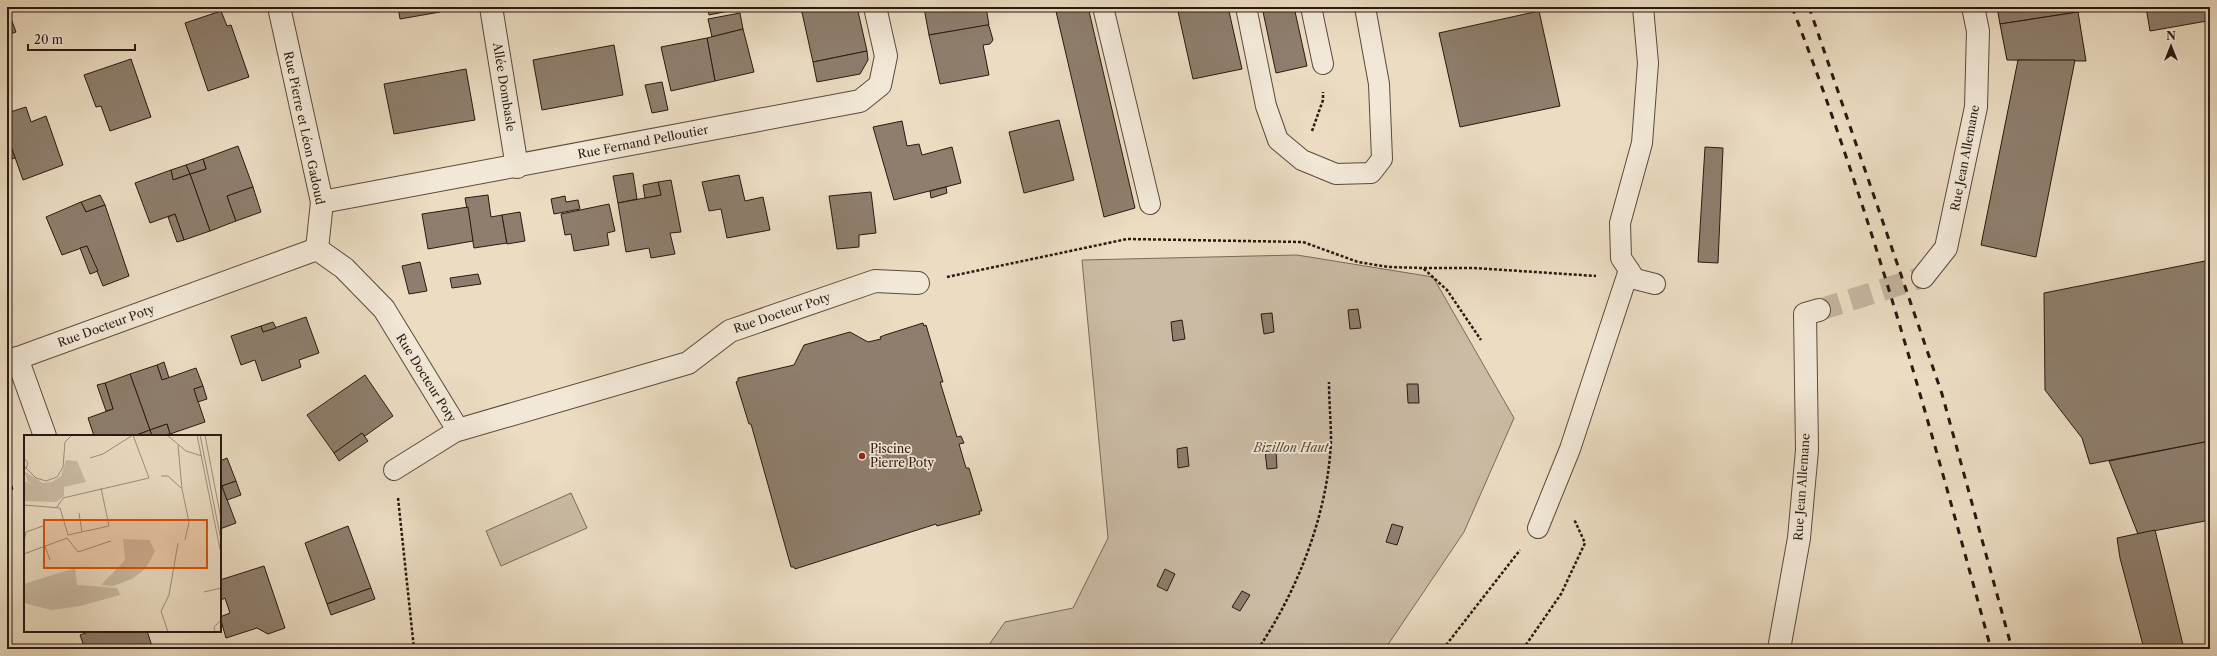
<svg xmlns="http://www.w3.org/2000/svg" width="2217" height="656" viewBox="0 0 2217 656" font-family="'Libre Caslon Text',serif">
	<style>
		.green { fill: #cabba4; stroke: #7a6a5a }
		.building { fill: #8e7e6d; stroke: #291911 }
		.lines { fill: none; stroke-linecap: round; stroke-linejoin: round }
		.minor-tunnel { stroke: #c4b59f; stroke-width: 22; stroke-dasharray: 22 11; stroke-linecap: butt }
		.service-casing { stroke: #5a4a3d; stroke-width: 22 }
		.minor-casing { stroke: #5a4a3d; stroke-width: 24 }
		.path { stroke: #291911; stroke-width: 2.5; stroke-dasharray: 3 2; stroke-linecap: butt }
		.service { stroke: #f2e8d7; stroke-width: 20 }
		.minor { stroke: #f2e8d7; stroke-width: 22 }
		.rail { stroke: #291911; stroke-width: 3; stroke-dasharray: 7 7; stroke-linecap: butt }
		.poi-dot { fill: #8f2418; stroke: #f2e8d7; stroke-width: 1.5 }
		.labels { text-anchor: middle; stroke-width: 3.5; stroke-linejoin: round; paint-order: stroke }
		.street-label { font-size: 12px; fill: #291911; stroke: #f2e8d7 }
		.park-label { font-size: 12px; font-style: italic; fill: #594a3d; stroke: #f2e8d7 }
		.poi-label { font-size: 12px; fill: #291911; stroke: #f2e8d7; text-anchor: start }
		.inset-road { fill: none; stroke: #9d8e7b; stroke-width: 1 }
		.view { fill: #d5530c; fill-opacity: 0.15; stroke: #d5530c; stroke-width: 2 }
		.inset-edge { fill: none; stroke: #291911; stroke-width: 2 }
	</style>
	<rect width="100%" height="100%" fill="#ebdcc2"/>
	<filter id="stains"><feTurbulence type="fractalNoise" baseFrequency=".005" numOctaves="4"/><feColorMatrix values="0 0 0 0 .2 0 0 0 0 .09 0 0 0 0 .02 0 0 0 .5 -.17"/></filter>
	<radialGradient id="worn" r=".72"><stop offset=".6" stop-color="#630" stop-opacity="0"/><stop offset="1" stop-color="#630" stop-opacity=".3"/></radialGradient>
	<!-- green -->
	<g class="green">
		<polygon points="1297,255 1433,277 1514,418 1464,532 1385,649 986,649 1005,622 1073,608 1108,538 1082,260"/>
		<polygon points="571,493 587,528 501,566 486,531"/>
	</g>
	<!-- building -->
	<g class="building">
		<polygon points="398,7 439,7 440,12 400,19"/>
		<polygon points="707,7 748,7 709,15"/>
		<polygon points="809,7 857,7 867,51 813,62 801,8"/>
		<polygon points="912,7 986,7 989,25 929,35 924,8 912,10"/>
		<polygon points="1055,7 1088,7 1135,208 1104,217"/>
		<polygon points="1177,7 1228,7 1242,69 1193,79"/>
		<polygon points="1262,7 1294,7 1307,66 1276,73"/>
		<polygon points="1997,7 2110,7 2000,24"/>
		<polygon points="2146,7 2210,7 2210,23 2207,23 2207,21 2150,31"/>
		<polygon points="7,8 16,32 7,35"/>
		<polygon points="221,11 227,26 231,25 249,77 208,91 185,23"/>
		<polygon points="1539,11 1560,106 1460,127 1439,33"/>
		<polygon points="2078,12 2086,61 2007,60 2000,24"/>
		<polygon points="740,13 743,29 712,37 708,19"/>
		<polygon points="987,25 989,26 993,40 990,44 983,45 989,75 940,84 929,35"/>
		<polygon points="743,29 754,72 715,81 707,38"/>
		<polygon points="707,38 715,81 671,91 661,47"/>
		<polygon points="614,45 623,95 542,110 533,60"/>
		<polygon points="867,51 868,60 860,74 817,82 813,62"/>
		<polygon points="131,59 151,117 110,131 101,106 96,107 84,75"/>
		<polygon points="2018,60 2075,60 2036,257 1981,245"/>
		<polygon points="466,69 475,120 394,134 384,84"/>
		<polygon points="662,82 668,110 652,113 645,85"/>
		<polygon points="26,107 31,122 46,116 63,165 23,180 7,135 7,113"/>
		<polygon points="1059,120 1074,180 1024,193 1009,132"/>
		<polygon points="902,121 907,146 919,144 922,155 952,147 961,183 894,200 873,127"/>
		<polygon points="7,135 15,158 8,160 7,157"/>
		<polygon points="238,146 253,187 227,196 236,221 210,231 190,174 206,169 203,159"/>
		<polygon points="1705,147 1723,148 1718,263 1698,262"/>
		<polygon points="203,159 206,169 190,174 186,165"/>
		<polygon points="186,165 190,174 173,180 171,170"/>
		<polygon points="171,170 173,180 190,174 210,231 184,240 175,214 150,223 135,183"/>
		<polygon points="633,173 637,199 618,203 613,176"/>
		<polygon points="739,175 745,201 763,197 770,230 727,238 721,209 709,211 702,182"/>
		<polygon points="671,180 681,232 670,233 675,254 651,258 649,248 626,252 618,203 661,195 658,182"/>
		<polygon points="658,182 661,195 645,198 643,185"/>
		<polygon points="253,187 261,212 236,221 227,196"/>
		<polygon points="946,187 947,193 931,198 930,191"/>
		<polygon points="871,192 876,233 859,235 859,247 837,249 829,196"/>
		<polygon points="100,195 105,205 86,212 81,202"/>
		<polygon points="488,195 491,217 502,215 507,243 474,248 465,198"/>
		<polygon points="565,196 566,202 578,200 580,209 554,214 551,199"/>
		<polygon points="81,202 86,212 105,205 129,276 103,286 87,246 62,255 46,217"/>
		<polygon points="609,204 615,231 607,233 609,245 574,251 571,234 565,235 561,214"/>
		<polygon points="468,207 473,241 428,249 422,214"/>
		<polygon points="520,212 525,241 507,244 502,215"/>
		<polygon points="175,214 184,240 177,242 168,217"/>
		<polygon points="87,246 98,271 90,274 80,248"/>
		<polygon points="2210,260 2210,441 2090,464 2082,438 2045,390 2044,293"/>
		<polygon points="420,262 427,291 409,294 402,266"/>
		<polygon points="478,274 481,284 452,288 450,278"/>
		<polygon points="1358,309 1361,328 1350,329 1348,310"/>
		<polygon points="1272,313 1274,332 1264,334 1261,314"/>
		<polygon points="306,317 319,353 299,360 301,367 262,381 255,360 241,365 231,336 261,326 263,332"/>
		<polygon points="1182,320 1185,339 1173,341 1171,322"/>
		<polygon points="273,322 276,328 263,332 261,326"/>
		<polygon points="923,323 924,326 926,325 943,382 940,382 957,437 961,436 964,443 959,444 966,468 969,468 982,511 979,511 980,514 937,526 936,524 795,569 794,567 791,567 751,424 749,424 736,382 738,381 738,378 794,365 804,345 850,332 868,342 881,339 880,337 885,335"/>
		<polygon points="164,362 169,378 162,380 157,365"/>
		<polygon points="157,365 162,380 196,368 203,386 194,389 205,422 170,434 167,424 150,430 130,374"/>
		<polygon points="130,374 150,430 134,436 94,436 88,418 113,409 105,383"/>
		<polygon points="365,375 393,416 365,436 362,433 334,453 307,415"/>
		<polygon points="105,383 113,409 106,411 97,385"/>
		<polygon points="1407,384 1418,384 1419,403 1408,403"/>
		<polygon points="203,386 207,399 198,402 194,389"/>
		<polygon points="167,424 170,434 152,436 150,430"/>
		<polygon points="150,430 152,436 134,436"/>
		<polygon points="362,433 368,441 339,461 334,453"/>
		<polygon points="2210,441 2210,520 2138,534 2109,461"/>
		<polygon points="1187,447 1189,466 1178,468 1177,449"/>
		<polygon points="1265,450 1276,450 1277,468 1267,469"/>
		<polygon points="227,458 236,481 222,486 236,523 220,529 220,461"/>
		<polygon points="7,472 13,489 7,492"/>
		<polygon points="236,481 241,495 227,500 222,486"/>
		<polygon points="1392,524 1403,527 1397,545 1386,542"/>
		<polygon points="348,526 371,588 327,604 305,543"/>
		<polygon points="2155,530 2167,579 2184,649 2144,649 2120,558 2117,538"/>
		<polygon points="264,566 285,628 268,634 257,628 226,638 220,617 230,613 225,598 221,600 220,595 220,580"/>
		<polygon points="1165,569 1175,574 1167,591 1157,586"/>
		<polygon points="371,588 375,599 331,615 327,604"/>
		<polygon points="1242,591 1250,595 1240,611 1232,607"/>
		<polygon points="91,631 147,631 153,649 85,649 80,635"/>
	</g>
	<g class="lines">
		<!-- minor-tunnel -->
		<polyline class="minor-tunnel" points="1819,310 1923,277"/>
		<defs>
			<g id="service">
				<polyline points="1103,7 1150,204"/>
				<polyline points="1246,7 1266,106 1278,140 1302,160 1336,174 1371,173 1382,159 1379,84 1365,7"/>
				<polyline points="1311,7 1323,64"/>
				<polyline points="1643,7 1648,63 1642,143 1620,223 1621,258 1635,279 1655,284"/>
				<polyline points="394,470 458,430"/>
				<polyline points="1538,528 1570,449 1629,270"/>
			</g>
			<g id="minor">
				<polyline points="279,7 322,202 317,249"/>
				<polyline points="491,7 517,167"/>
				<polyline points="322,202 860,101 880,85 886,56 875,7"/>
				<polyline points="1923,277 1946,248 1976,107 1978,31 1973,7"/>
				<polyline points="17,358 45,436"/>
				<polyline points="7,362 317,249 344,268 384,309 458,430 688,363 730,331 875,281 918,283"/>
				<polyline points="1779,649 1799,538 1807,450 1805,314 1819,310"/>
			</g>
		</defs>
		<!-- service casing -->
		<use href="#service" class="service-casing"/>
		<!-- minor casing -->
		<use href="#minor" class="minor-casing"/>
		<!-- path -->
		<g class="path">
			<polyline points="1312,131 1323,100 1323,92"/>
			<polyline points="1424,268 1474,268 1596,276"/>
			<polyline points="947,277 1127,239 1303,242 1358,262 1388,267 1423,268 1447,290 1481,340"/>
			<polyline points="398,498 414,649"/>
			<path d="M1258 649C1298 590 1328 513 1331 441 1331 421 1329 402 1329 382"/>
			<polyline points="1443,649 1520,550"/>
			<polyline points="1523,649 1561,594 1585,543 1574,519"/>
		</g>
		<!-- service -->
		<use href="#service" class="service"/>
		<!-- minor -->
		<use href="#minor" class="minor"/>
		<!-- rail -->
		<g class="rail">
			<path d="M1792 7C1873 216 1932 433 1991 649"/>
			<polyline points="1809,7 1942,394 2012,649"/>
		</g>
	</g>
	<!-- markers -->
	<circle class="poi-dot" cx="862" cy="456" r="4"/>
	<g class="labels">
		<!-- street labels -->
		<g class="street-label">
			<text transform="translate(504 87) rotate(81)" y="4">Allée Dombasle</text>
			<text transform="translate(304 128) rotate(78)" y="4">Rue Pierre et Léon Gadoud</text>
			<text transform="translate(643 142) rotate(-11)" y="4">Rue Fernand Pelloutier</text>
			<text transform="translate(1965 158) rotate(-79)" y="4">Rue Jean Allemane</text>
			<text transform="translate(782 313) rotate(-19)" y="4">Rue Docteur Poty</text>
			<text transform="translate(106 326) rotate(-20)" y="4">Rue Docteur Poty</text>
			<text transform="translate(426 378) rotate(58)" y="4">Rue Docteur Poty</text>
			<text transform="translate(1802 487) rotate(-86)" y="4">Rue Jean Allemane</text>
		</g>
		<!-- park labels -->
		<g class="park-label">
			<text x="1291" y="452">Bizillon Haut</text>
		</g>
		<!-- poi labels -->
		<g class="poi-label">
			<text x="870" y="453">Piscine<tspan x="870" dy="14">Pierre Poty</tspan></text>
		</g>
	</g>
	<!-- overview -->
	<g transform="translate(24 435)">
		<rect width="197" height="197" fill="#ebdcc2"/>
		<path d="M42 25 53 26 62 47 40 52V61L32 67 0 66V46L11 51 4 47 0 36 19 48 28 47 37 41ZM99 104 125 105 131 116 127 124 121 134 108 144 89 151 77 150 101 125ZM51 133 53 150 93 153 96 160 56 171 27 175 0 168V149Z" fill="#cabba4"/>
		<path class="inset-road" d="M143 0 162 16 178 21M173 0 197 119M176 0 197 105M181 0 197 84M154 10 158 54 165 87 161 105M0 23 4 28 2 34M66 23 79 19 109 0M0 31 12 43 22 46 33 42 39 32 41 7 48 0M137 41H144L157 53M0 70 36 73 44 100M33 72 39 63 125 43 109 0M55 78 58 97M44 100 85 91 77 53M0 107 2 97 19 91M21 111 26 125M0 119 43 103 54 117 87 106M180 157 197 153M144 197 137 176 145 160 154 108M191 197 190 192 197 185"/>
		<path class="view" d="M20 85H183V133H20Z"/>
		<rect width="197" height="197" class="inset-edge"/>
	</g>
	<!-- margin -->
	<rect width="2217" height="656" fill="none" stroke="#ebdcc2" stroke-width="24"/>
	<rect x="8" y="8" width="2201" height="640" fill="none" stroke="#291911" stroke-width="2"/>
	<rect x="12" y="12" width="2193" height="632" fill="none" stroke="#291911"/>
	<!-- north arrow -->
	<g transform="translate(2171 46)" stroke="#f2e8d7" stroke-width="3" paint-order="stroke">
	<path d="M0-3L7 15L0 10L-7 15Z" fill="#291911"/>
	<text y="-6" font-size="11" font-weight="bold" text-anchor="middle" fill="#291911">N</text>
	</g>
	<!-- scale -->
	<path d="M28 44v6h107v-6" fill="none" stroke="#291911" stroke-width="2"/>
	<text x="34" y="44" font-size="12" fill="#291911" stroke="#f2e8d7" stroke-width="3" paint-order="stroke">20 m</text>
	<rect width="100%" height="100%" filter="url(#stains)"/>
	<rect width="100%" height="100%" fill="url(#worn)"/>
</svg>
